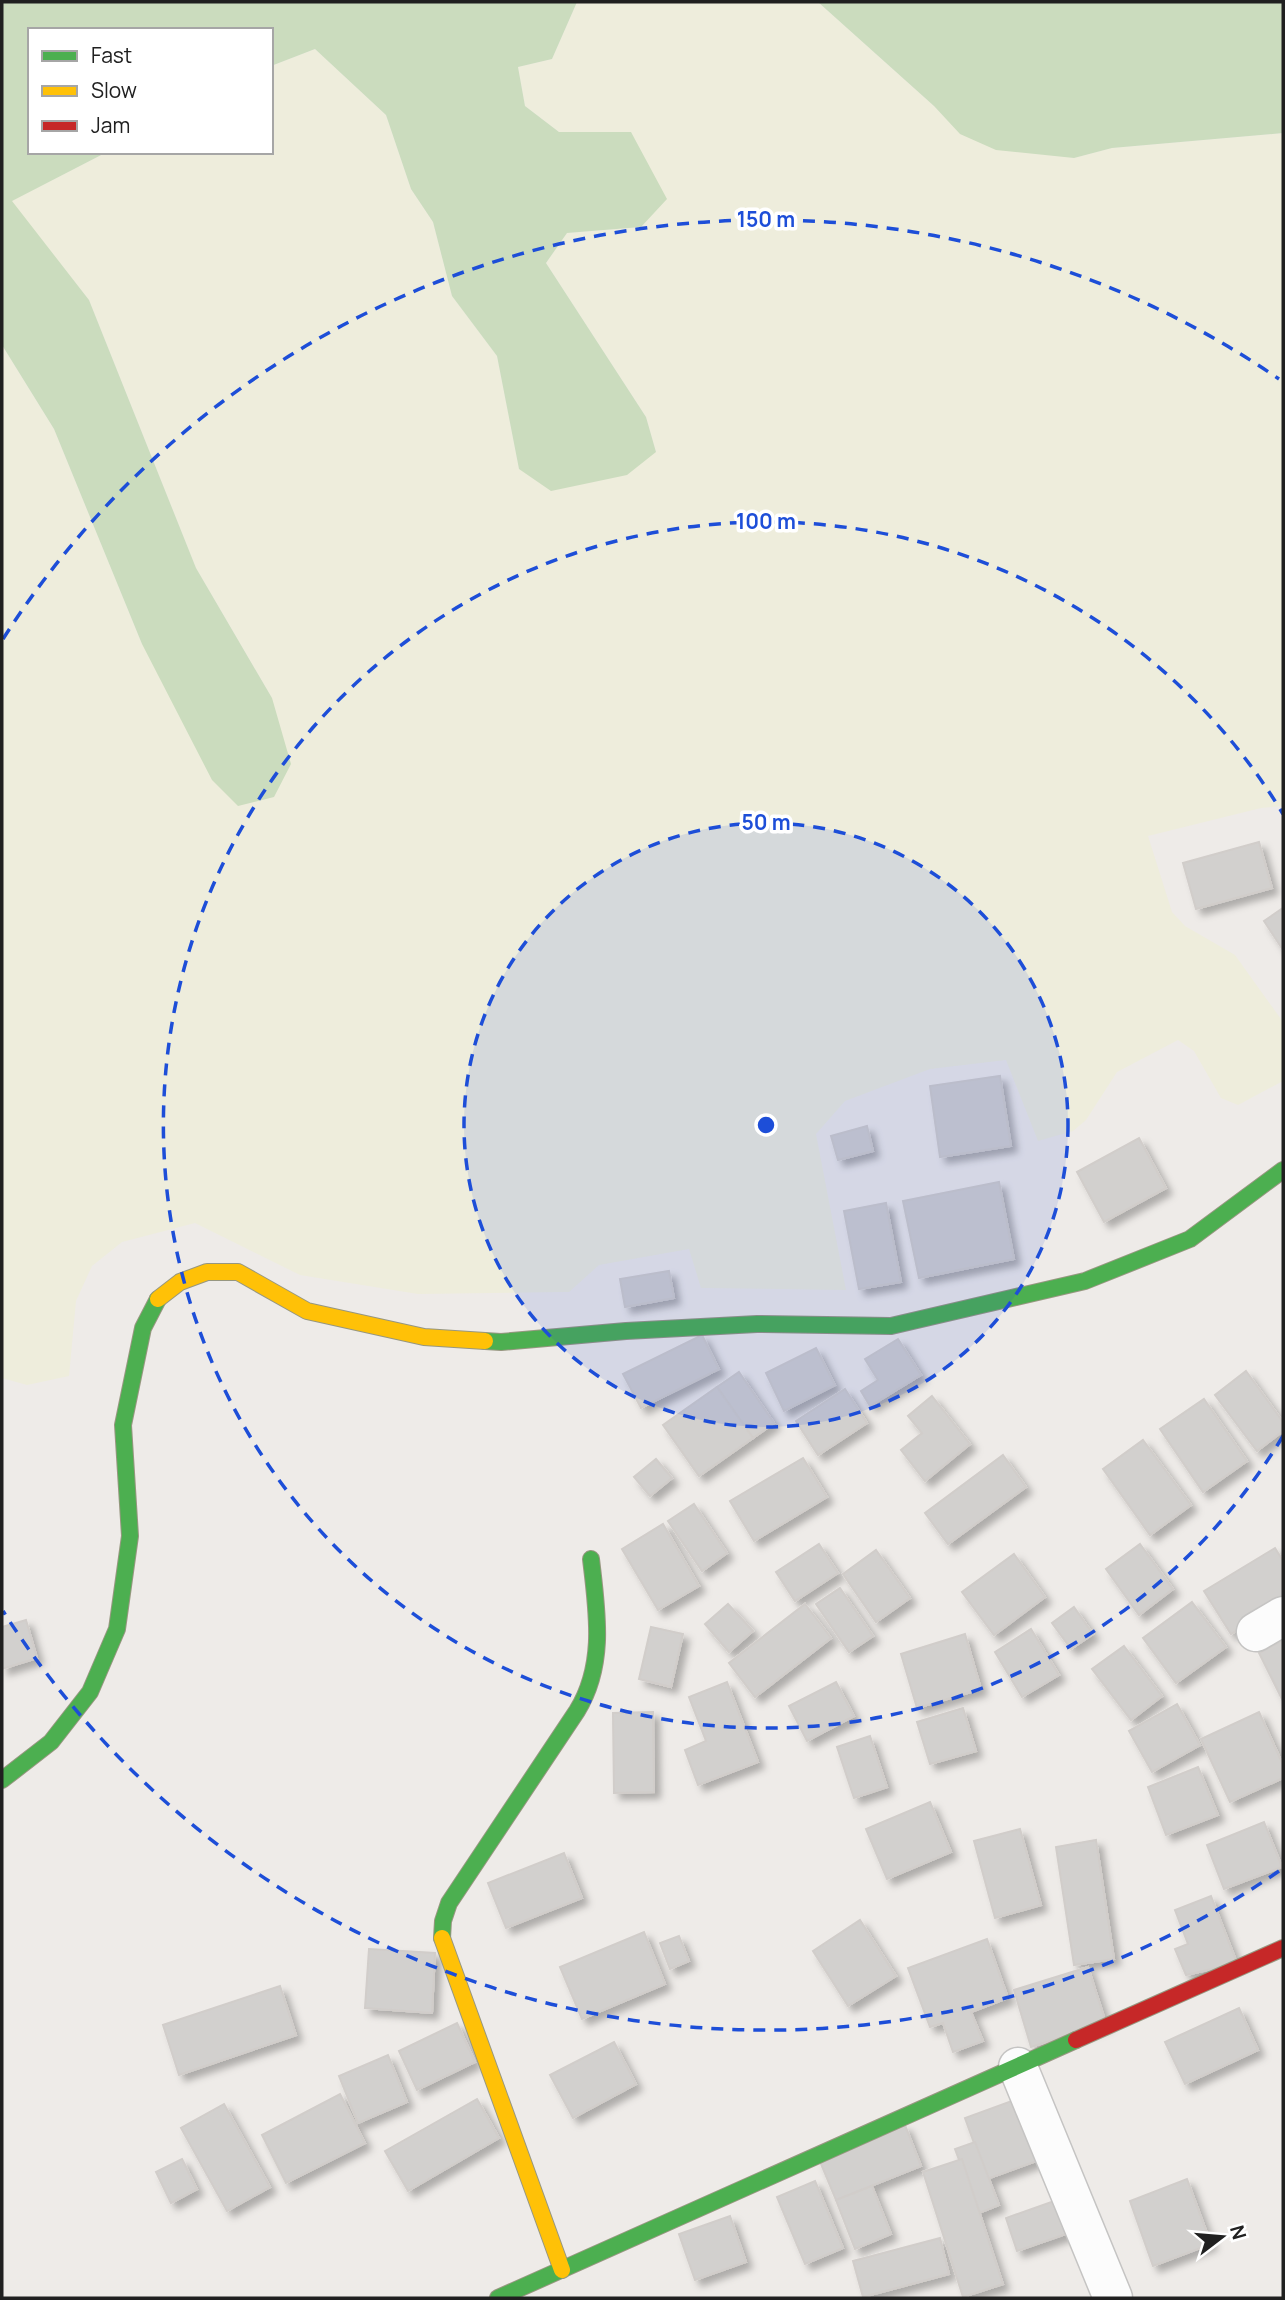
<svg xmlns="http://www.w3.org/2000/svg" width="1285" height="2300" viewBox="0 0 1285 2300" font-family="Manrope,sans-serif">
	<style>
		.farmland { fill: #eeeddc }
		.forest { fill: #cbdcbe }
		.building { fill: #d2d0ce; stroke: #d1cdca; stroke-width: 2; filter: url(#shadow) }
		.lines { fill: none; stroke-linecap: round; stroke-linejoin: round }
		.street-casing { stroke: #c5c4c3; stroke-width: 41 }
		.fast-casing { stroke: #979780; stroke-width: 18 }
		.slow-casing { stroke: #979780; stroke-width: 18 }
		.jam-casing { stroke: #979780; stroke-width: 18 }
		.street { stroke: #fcfcfc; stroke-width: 38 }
		.fast { stroke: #4caf50; stroke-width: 16 }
		.slow { stroke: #ffc107; stroke-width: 16 }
		.jam { stroke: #c62828; stroke-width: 16 }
		.ring { fill: none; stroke: #1d4ed8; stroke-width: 3.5; stroke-dasharray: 12 9 }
		.centre { fill: #1d4ed8; stroke: #fff; stroke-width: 3.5 }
		.ring-label { font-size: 21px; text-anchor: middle; font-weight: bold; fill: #1d4ed8; stroke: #fff; stroke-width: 7; stroke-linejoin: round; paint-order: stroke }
	</style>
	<defs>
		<filter id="shadow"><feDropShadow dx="6" dy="6" stdDeviation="3.5" flood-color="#0004"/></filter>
	</defs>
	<rect width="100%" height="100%" fill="#eeebe8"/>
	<!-- farmland -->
	<polygon class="farmland" points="577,2 818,2 934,106 960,133 1074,158 1112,148 1283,133 1283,806 1261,808 1148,836 1172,912 1185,926 1235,955 1283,1022 1283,1081 1238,1105 1221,1098 1194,1051 1178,1040 1117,1072 1086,1120 1073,1131 1038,1141 1006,1060 930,1069 845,1101 816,1134 846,1290 701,1288 689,1249 599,1265 569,1292 418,1294 300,1275 195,1223 122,1242 92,1266 76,1301 69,1376 27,1385 2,1378 2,345 54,429 142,644 272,698 196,568 89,300 11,201 107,152 271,152 271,66 315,49 386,115 411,189 433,222 452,296 497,356 519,469 656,452 646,417 546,263 567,233 641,227 631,132 559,132 525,106 518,67 552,59"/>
	<!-- forest -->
	<g class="forest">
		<polygon points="2,2 577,2 552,59 518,67 525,106 559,132 631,132 667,199 641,227 567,233 546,263 646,417 656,452 627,475 551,491 519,469 497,356 452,296 433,222 411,189 386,115 315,49 271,66 271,30 30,30 30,152 107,152 12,201 89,300 196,568 272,698 291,764 274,797 238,806 212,780 142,644 54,429 2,345"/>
		<polygon points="818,2 1283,2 1283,133 1112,148 1074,158 996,150 960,134 934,106"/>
	</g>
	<!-- building -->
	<g class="building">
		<polygon points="1259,842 1272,888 1196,909 1183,863"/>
		<polygon points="1283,908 1283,950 1264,921"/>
		<polygon points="1000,1076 1011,1146 940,1157 930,1086"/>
		<polygon points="867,1126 873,1151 838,1160 831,1136"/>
		<polygon points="1139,1138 1166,1188 1104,1222 1077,1172"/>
		<polygon points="999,1182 1014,1259 919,1278 903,1201"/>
		<polygon points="886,1203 901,1282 859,1289 844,1211"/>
		<polygon points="669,1271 674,1298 625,1307 620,1279"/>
		<polygon points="702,1335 719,1369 641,1408 623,1374"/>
		<polygon points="898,1339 921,1375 870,1406 861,1391 878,1380 865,1359"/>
		<polygon points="816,1348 835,1385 784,1411 766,1373"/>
		<polygon points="1246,1371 1283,1422 1283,1431 1257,1451 1215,1395"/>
		<polygon points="739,1372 774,1423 753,1438 717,1387"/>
		<polygon points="717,1387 753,1438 699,1476 663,1425"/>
		<polygon points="845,1389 867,1423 818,1455 796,1421"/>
		<polygon points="932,1396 970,1444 925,1481 901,1450 922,1433 908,1416"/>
		<polygon points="1204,1399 1247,1461 1203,1492 1160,1429"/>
		<polygon points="1143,1440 1191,1505 1150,1535 1103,1469"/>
		<polygon points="1003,1455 1026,1487 948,1544 925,1513"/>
		<polygon points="803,1458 827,1497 754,1541 730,1501"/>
		<polygon points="656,1459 672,1478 650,1496 634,1477"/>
		<polygon points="694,1504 727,1553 702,1571 668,1521"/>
		<polygon points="663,1524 699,1586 658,1610 622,1549"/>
		<polygon points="819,1544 838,1573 795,1601 776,1572"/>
		<polygon points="1140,1544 1173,1589 1139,1615 1106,1569"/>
		<polygon points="1275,1548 1283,1561 1283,1600 1231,1634 1204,1591"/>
		<polygon points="876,1550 910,1598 876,1622 843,1574"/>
		<polygon points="1014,1554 1045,1597 994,1635 962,1592"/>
		<polygon points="840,1588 873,1636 849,1652 816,1604"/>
		<polygon points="1192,1602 1226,1647 1176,1683 1143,1638"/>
		<polygon points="728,1604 753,1631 729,1652 705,1624"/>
		<polygon points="805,1604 831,1638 755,1697 729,1663"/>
		<polygon points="1074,1607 1093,1634 1071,1649 1052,1623"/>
		<polygon points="26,1620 37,1658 2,1669 2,1627"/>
		<polygon points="651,1627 683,1634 671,1687 639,1679"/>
		<polygon points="1031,1629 1059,1675 1022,1697 995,1652"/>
		<polygon points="965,1634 981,1689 917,1708 901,1654"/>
		<polygon points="1283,1640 1283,1701 1259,1653"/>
		<polygon points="1124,1646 1162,1696 1131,1720 1092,1669"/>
		<polygon points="727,1682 758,1762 698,1785 685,1750 706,1741 689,1697"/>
		<polygon points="836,1682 854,1716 807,1741 789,1706"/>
		<polygon points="1177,1704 1200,1745 1152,1772 1129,1731"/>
		<polygon points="963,1708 976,1751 930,1764 917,1722"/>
		<polygon points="653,1712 654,1792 614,1793 613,1713"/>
		<polygon points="1259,1712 1283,1765 1283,1778 1230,1802 1201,1739"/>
		<polygon points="870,1736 887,1787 854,1798 837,1747"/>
		<polygon points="1198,1767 1218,1815 1166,1835 1148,1787"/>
		<polygon points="930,1802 951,1852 887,1879 866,1829"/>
		<polygon points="1264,1822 1282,1867 1224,1889 1207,1845"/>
		<polygon points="1020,1829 1041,1905 995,1918 974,1841"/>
		<polygon points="1096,1840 1114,1959 1074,1965 1056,1847"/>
		<polygon points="564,1853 582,1898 506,1928 488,1883"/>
		<polygon points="1211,1896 1237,1963 1186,1975 1175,1949 1188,1944 1175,1910"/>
		<polygon points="860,1920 896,1976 848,2006 813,1951"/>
		<polygon points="644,1932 665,1984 582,2019 560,1967"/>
		<polygon points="679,1936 689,1961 670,1969 660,1943"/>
		<polygon points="987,1939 1008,1998 971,2012 983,2041 953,2052 943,2023 930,2027 908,1968"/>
		<polygon points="369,1949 435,1953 432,2013 365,2008"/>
		<polygon points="1088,1967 1106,2023 1031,2047 1014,1990"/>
		<polygon points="280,1986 296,2035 179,2075 163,2025"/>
		<polygon points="1239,2008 1258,2050 1185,2084 1165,2042"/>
		<polygon points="457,2023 475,2062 417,2090 399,2051"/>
		<polygon points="614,2042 636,2084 573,2118 550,2075"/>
		<polygon points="388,2055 407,2102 358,2123 339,2076"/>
		<polygon points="340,2094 365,2143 286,2183 262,2135"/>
		<polygon points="1020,2098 1042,2159 987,2179 965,2118"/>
		<polygon points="477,2099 499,2138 408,2191 385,2151"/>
		<polygon points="224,2104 270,2187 227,2211 181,2128"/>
		<polygon points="905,2125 921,2166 836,2200 819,2159"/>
		<polygon points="975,2142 999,2205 979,2213 955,2149"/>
		<polygon points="182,2159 197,2189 171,2203 156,2172"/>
		<polygon points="962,2159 1003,2284 963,2297 923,2172"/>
		<polygon points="1187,2179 1211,2244 1153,2266 1130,2201"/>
		<polygon points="815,2181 843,2248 805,2264 777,2197"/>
		<polygon points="872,2186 891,2234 855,2249 836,2200"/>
		<polygon points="1057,2200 1069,2233 1017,2251 1006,2218"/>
		<polygon points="730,2216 746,2262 695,2280 679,2234"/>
		<polygon points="940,2238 949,2274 863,2297 853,2261"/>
	</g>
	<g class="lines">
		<defs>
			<g id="street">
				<polyline points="1256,1632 1283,1616"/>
				<polyline points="1018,2067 1113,2298"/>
			</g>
			<g id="fast">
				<polyline points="485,1341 501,1342 626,1331 757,1324 891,1326 1085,1281 1190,1239 1283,1170"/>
				<polyline points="2,1780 51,1742 90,1692 117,1629 130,1536 123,1425 143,1328 158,1299"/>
				<path d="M442 1938 443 1921 449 1903 577 1711C606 1664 597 1611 591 1559"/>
				<polyline points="498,2298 1076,2040"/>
			</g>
			<g id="slow">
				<polyline points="158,1299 180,1282 207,1272 238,1272 307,1311 424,1337 485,1341"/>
				<polyline points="442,1938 562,2270"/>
			</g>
			<polyline id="jam" points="1076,2040 1283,1948"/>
		</defs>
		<!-- street casing -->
		<use href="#street" class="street-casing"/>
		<!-- fast casing -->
		<use href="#fast" class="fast-casing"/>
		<!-- slow casing -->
		<use href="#slow" class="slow-casing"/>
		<!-- jam casing -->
		<use href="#jam" class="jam-casing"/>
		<!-- street -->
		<use href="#street" class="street"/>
		<!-- fast -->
		<use href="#fast" class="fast"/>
		<!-- slow -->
		<use href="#slow" class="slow"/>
		<!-- jam -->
		<use href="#jam" class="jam"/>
	</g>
	<!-- distance rings -->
	<circle cx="766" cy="1125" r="302" fill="#1d4ed8" fill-opacity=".12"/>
	<g class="ring">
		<circle cx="766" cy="1125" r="302"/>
		<path d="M1283 1436A603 603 0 1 1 1283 814"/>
		<path d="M1279 1871A905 905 0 0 1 3 1611M3 639A905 905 0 0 1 1279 379"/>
	</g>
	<circle cx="766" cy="1125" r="10" class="centre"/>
	<g class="ring-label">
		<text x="766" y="227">150 m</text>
		<text x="766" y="529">100 m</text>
		<text x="766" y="830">50 m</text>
	</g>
	<!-- border -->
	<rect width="1285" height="2300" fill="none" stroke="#202020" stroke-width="7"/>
	<!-- legend -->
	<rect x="28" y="28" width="245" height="126" fill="#ffffff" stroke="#a6a6a6" stroke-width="2"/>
	<rect x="42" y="51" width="35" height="10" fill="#4caf50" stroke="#a6a6a6" stroke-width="2"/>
	<text x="91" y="63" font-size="21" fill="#202020">Fast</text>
	<rect x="42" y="86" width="35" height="10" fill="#ffc107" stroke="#a6a6a6" stroke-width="2"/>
	<text x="91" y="98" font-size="21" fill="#202020">Slow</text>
	<rect x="42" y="121" width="35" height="10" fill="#c62828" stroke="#a6a6a6" stroke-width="2"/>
	<text x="91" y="133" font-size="21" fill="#202020">Jam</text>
	<!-- north arrow -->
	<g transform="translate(1222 2237) rotate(74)" stroke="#ffffff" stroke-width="5" paint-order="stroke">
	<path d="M0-5L12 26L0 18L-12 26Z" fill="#202020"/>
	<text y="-10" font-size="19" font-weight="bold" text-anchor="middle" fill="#202020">N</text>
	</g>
</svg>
